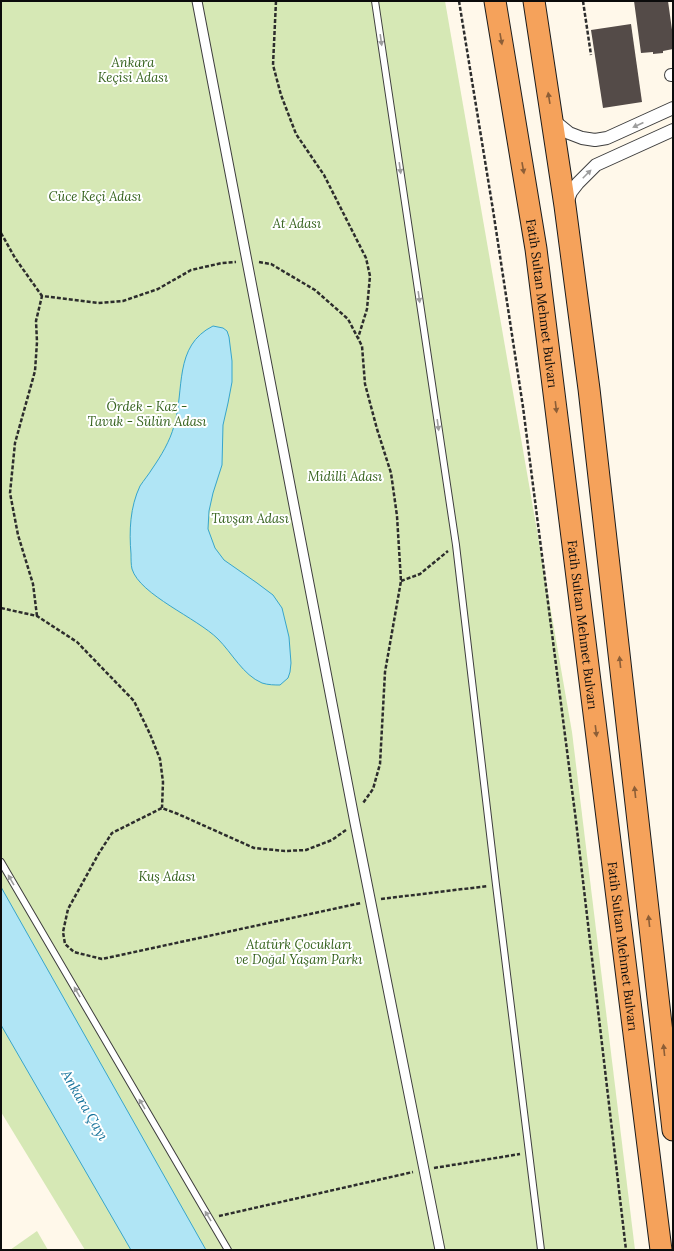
<svg xmlns="http://www.w3.org/2000/svg" width="674" height="1251" viewBox="0 0 674 1251" font-family="Lora,serif">
	<style>
		.green { fill: #d6e8b5 }
		.water { fill: #b0e5f5; stroke: #37a5cb }
		.building { fill: #544b48 }
		.lines { fill: none; stroke-linecap: round; stroke-linejoin: round }
		.service-casing { stroke: #3e3e3e; stroke-width: 8 }
		.pedestrian-casing { stroke: #3e3e3e; stroke-width: 11 }
		.minor-casing { stroke: #3e3e3e; stroke-width: 14 }
		.trunk-casing { stroke: #1c1c1c; stroke-width: 23 }
		.path { stroke: #2d2d2d; stroke-width: 2.5; stroke-dasharray: 4 2; stroke-linecap: butt }
		.service { stroke: #fff; stroke-width: 6 }
		.pedestrian { stroke: #fff; stroke-width: 9 }
		.minor { stroke: #fff; stroke-width: 12 }
		.trunk { stroke: #f5a25b; stroke-width: 21 }
		.oneway { fill: #8c5e37 }
		.oneway2 { fill: #9d9d9d }
		.labels { text-anchor: middle; stroke-width: 4; stroke-linejoin: round; paint-order: stroke }
		.park-label { font-size: 13px; font-style: italic; fill: #35621d; stroke: #fff }
		.street-label { font-size: 13px; fill: #0b0b0b; stroke: #fff }
		.water-label { font-size: 14px; font-style: italic; fill: #17739b; stroke: #fff }
	</style>
	<rect width="100%" height="100%" fill="#fff8ea"/>
	<!-- green -->
	<g class="green">
		<polygon points="1,1 445,1 572,732 635,1250 85,1250 1,1112"/>
		<polygon points="37,1231 48,1250 10,1250"/>
	</g>
	<!-- water -->
	<g class="water">
		<path d="M213 326 223 328 227 331 229 337 232 361V382L228 403 223 425 222 465 213 493 209 511 208 529 215 548 224 560 257 583 273 595 282 608 289 637 291 663 290 672 288 678 280 685C275 685 268 685 262 683 243 675 232 653 218 639 197 618 140 595 132 569 131 565 131 559 131 554 129 531 130 507 140 486 144 480 149 474 152 469 161 456 170 441 174 426 185 390 173 346 213 326Z"/>
		<polygon points="1,887 206,1250 131,1250 1,1025"/>
	</g>
	<!-- building -->
	<g class="building">
		<polygon points="634,1 668,1 673,37 673,49 663,51 663,53 653,54 653,52 641,53"/>
		<polygon points="631,24 642,102 603,108 591,30"/>
	</g>
	<g class="lines">
		<defs>
			<g id="service">
				<polyline points="375,1 456,545 496,885 541,1250"/>
				<polyline points="1,862 228,1250"/>
			</g>
			<polyline id="pedestrian" points="197,1 355,823 440,1250"/>
			<g id="minor">
				<polyline points="671,75 673,75"/>
				<polyline points="553,120 569,133 582,138 595,140 607,138 673,108"/>
				<polyline points="567,203 571,192 578,183 596,165 673,130"/>
			</g>
			<g id="trunk">
				<path id="s1" d="M495 1 536 249 661 1250"/>
				<polyline points="534,1 565,206 589,389 673,1130"/>
			</g>
		</defs>
		<!-- service casing -->
		<use href="#service" class="service-casing"/>
		<!-- pedestrian casing -->
		<use href="#pedestrian" class="pedestrian-casing"/>
		<!-- minor casing -->
		<use href="#minor" class="minor-casing"/>
		<!-- trunk casing -->
		<use href="#trunk" class="trunk-casing"/>
		<!-- path -->
		<g class="path">
			<polyline points="276,1 273,65 281,95 296,134 324,175 366,258 370,276 367,309 358,338"/>
			<polyline points="459,1 493,210 523,407 576,821 626,1250"/>
			<polyline points="583,1 591,55"/>
			<polyline points="1,233 15,258 42,296"/>
			<polyline points="259,262 271,264 315,290 348,319 362,346 365,384 377,429 391,473 397,516 401,581 385,672 380,764 373,789 363,803"/>
			<polyline points="401,581 420,574 448,551"/>
			<polyline points="1,608 37,616 77,642 134,701 150,734 160,759 163,782 162,808"/>
			<polyline points="37,616 33,584 18,535 10,493 15,443 35,371 37,342 36,321 42,296 98,303 123,301 158,289 191,270 222,263 236,262"/>
			<polyline points="346,830 332,840 306,850 285,851 254,848 178,814 162,808 112,833 99,853 68,909 63,932 65,944 74,952 102,959 361,903"/>
			<polyline points="381,899 488,886"/>
			<polyline points="434,1168 520,1154"/>
			<polyline points="219,1216 413,1172"/>
		</g>
		<!-- service -->
		<use href="#service" class="service"/>
		<!-- pedestrian -->
		<use href="#pedestrian" class="pedestrian"/>
		<!-- minor -->
		<use href="#minor" class="minor"/>
		<!-- trunk -->
		<use href="#trunk" class="trunk"/>
	</g>
	<!-- one-way arrows -->
	<defs><path id="oneway-solid" d="M-6-.8H1V-3.2L6.5 0L1 3.2V.8H-6Z"/></defs>
	<g class="oneway">
		<use href="#oneway-solid" transform="translate(501 39) rotate(80)"/>
		<use href="#oneway-solid" transform="translate(549 98) rotate(-99)"/>
		<use href="#oneway-solid" transform="translate(523 168) rotate(80)"/>
		<use href="#oneway-solid" transform="translate(556 407) rotate(83)"/>
		<use href="#oneway-solid" transform="translate(620 662) rotate(-96)"/>
		<use href="#oneway-solid" transform="translate(596 731) rotate(83)"/>
		<use href="#oneway-solid" transform="translate(635 792) rotate(-96)"/>
		<use href="#oneway-solid" transform="translate(649 921) rotate(-96)"/>
		<use href="#oneway-solid" transform="translate(664 1050) rotate(-96)"/>
	</g>
	<g class="oneway2">
		<use href="#oneway-solid" transform="translate(381 40) rotate(82)"/>
		<use href="#oneway-solid" transform="translate(638 125) rotate(155)"/>
		<use href="#oneway-solid" transform="translate(400 168) rotate(82)"/>
		<use href="#oneway-solid" transform="translate(587 174) rotate(-45)"/>
		<use href="#oneway-solid" transform="translate(419 297) rotate(82)"/>
		<use href="#oneway-solid" transform="translate(438 425) rotate(82)"/>
		<use href="#oneway-solid" transform="translate(11 880) rotate(-120)"/>
		<use href="#oneway-solid" transform="translate(77 992) rotate(-120)"/>
		<use href="#oneway-solid" transform="translate(142 1104) rotate(-121)"/>
		<use href="#oneway-solid" transform="translate(208 1216) rotate(-121)"/>
	</g>
	<g class="labels">
		<!-- park labels -->
		<g class="park-label">
			<text x="133" y="67">Ankara<tspan x="133" dy="15">Keçisi Adası</tspan></text>
			<text x="95" y="201">Cüce Keçi Adası</text>
			<text x="297" y="228">At Adası</text>
			<text x="147" y="411">Ördek - Kaz -<tspan x="147" dy="15">Tavuk - Sülün Adası</tspan></text>
			<text x="345" y="481">Midilli Adası</text>
			<text x="250" y="523">Tavşan Adası</text>
			<text x="167" y="881">Kuş Adası</text>
			<text x="299" y="949">Atatürk Çocukları<tspan x="299" dy="15">ve Doğal Yaşam Parkı</tspan></text>
		</g>
		<!-- street labels -->
		<g class="street-label">
			<text dy="5" stroke="none"><textPath href="#s1" startOffset="306">Fatih Sultan Mehmet Bulvarı</textPath></text>
			<text dy="5" stroke="none"><textPath href="#s1" startOffset="630">Fatih Sultan Mehmet Bulvarı</textPath></text>
			<text dy="5" stroke="none"><textPath href="#s1" startOffset="954">Fatih Sultan Mehmet Bulvarı</textPath></text>
		</g>
		<!-- water labels -->
		<g class="water-label">
			<text transform="translate(85 1105) rotate(60)" y="5">Ankara Çayı</text>
		</g>
	</g>
	<!-- border -->
	<rect width="674" height="1251" fill="none" stroke="#0b0b0b" stroke-width="4"/>
</svg>
